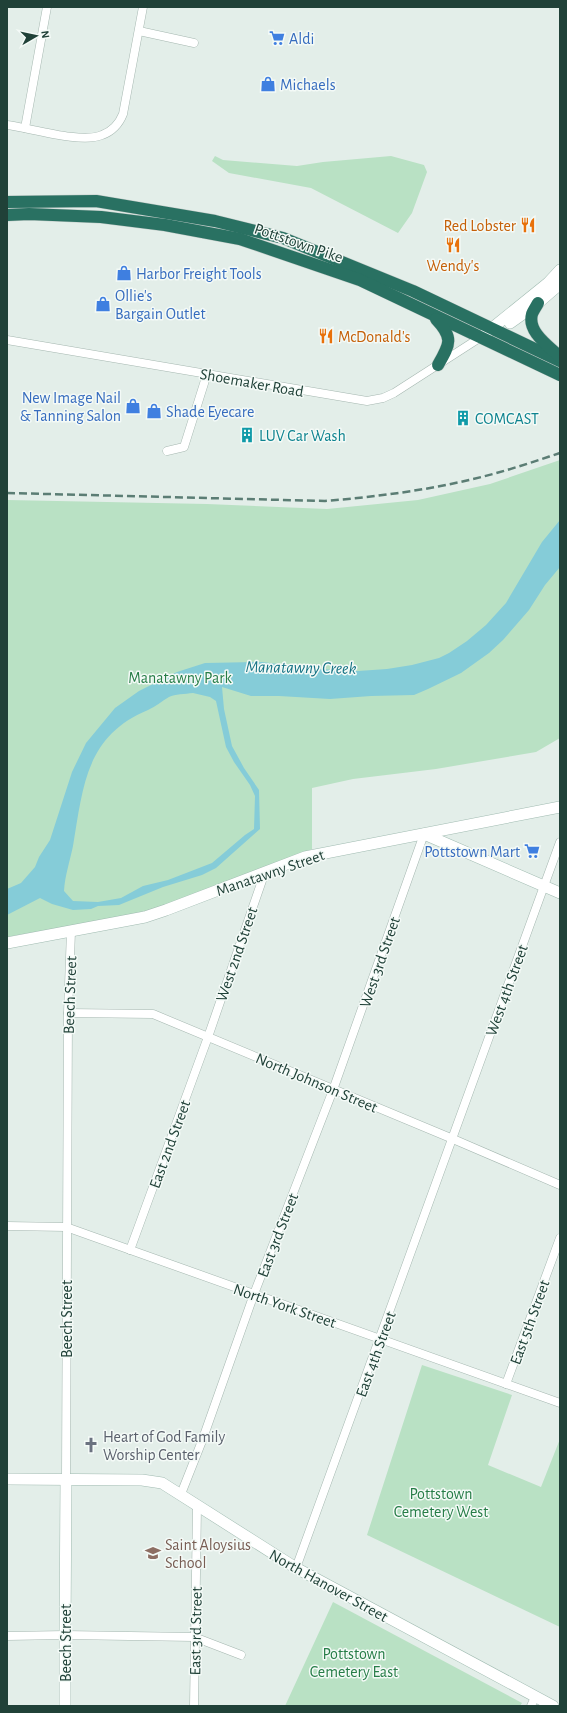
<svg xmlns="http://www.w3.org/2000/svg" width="567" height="1713" viewBox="0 0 567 1713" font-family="'Alegreya Sans',sans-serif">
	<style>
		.green { fill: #b9e1c4 }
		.water { fill: #85ccd8; fill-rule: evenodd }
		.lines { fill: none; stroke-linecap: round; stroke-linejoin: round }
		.street-casing { stroke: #a5b7b0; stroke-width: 9 }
		.secondary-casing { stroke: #a0bbb1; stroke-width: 12 }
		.highway-casing { stroke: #c1cac7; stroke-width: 13 }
		.street { stroke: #fff; stroke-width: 8 }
		.secondary { stroke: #fff; stroke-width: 11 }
		.highway { stroke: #297162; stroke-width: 12 }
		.rail { stroke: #5b7d74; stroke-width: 2.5; stroke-dasharray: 8 4; stroke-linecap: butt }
		.labels { text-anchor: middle; stroke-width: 3; stroke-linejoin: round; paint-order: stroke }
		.shop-label { font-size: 16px; fill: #366cbe; stroke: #f4faf7; text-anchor: start }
		.food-label { font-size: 16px; fill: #c56008; stroke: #f4faf7; text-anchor: end }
		.street-label { font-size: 16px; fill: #204138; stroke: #f4faf7 }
		.culture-label { font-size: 16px; fill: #0d838f; stroke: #f4faf7; text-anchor: start }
		.park-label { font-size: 16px; fill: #267d47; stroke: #f4faf7 }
		.worship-label { font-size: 16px; fill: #5b616d; stroke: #f4faf7; text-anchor: start }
		.education-label { font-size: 16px; fill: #785e54; stroke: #f4faf7; text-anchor: start }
		.water-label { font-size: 17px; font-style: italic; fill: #147284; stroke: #f4faf7 }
	</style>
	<rect width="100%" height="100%" fill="#e3eee9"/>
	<!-- green -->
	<g class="green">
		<polygon points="215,156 223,160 297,166 323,162 391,156 424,165 427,172 412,213 398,233 311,188 229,173 212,161"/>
		<polygon points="560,460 560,738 536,752 436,769 353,779 312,788 312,849 157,908 120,917 7,937 7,500 207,504 327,509 418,500 490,484"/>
		<polygon points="422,1365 512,1395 488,1465 541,1487 560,1439 560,1627 367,1535"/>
		<polygon points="333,1602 522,1703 520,1706 285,1706"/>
	</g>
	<!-- water -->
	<path class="water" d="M560 520V567L545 585 529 610 503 640 489 653 461 673 428 689 414 695 371 696 330 699 279 696H251L222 687 224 709 232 746 244 768 259 790 260 829 216 868 202 875 163 887 119 905 98 906 91 909 73 910 52 904 40 898 7 915V889L21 883 35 867 39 857 50 840 72 772 86 743 115 708 139 691 177 672 205 663 262 662 317 669 358 671 387 669 412 665 439 658 449 653 467 641 486 625 506 603 542 542ZM193 693 210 697 216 701 226 747 234 762 250 785 255 796 254 829 245 835 212 863 168 880 143 886 121 898 98 902 73 901 64 891C65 875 70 861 73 846 83 788 85 736 148 710 155 707 162 701 169 697 175 694 185 694 193 693Z"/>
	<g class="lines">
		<defs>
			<g id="street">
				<polyline points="139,31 194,43"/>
				<path d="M7 125C30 128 82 144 102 135 113 131 119 124 123 114L143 7"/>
				<polyline points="25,128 47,7"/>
				<polyline points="7,340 367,401 383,398 394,393 481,337"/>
				<polyline points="167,451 184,447 207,374"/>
				<polyline points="68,1013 153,1014 453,1139 560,1185"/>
				<polyline points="7,1226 66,1227 560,1403"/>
				<polyline points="130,1250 208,1037 265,872"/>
				<polyline points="506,1384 560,1238"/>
				<polyline points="66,1479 68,1013 71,931"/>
				<polyline points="181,1494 202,1441 254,1294 333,1090 424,834"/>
				<polyline points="296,1568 560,842"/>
				<polyline points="7,1636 65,1635 194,1637 241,1655"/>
				<polyline points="194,1706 197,1507"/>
				<polyline points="531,1706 535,1697"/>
			</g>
			<g id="secondary">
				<polyline points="510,323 538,303 560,284"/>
				<polyline points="486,333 548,283 560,270"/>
				<polyline points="424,834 560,893"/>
				<polyline points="7,943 145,917 166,910 305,857 560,807"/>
				<polyline points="7,1479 142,1480 162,1483 296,1568 553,1706"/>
				<polyline points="65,1706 65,1635 66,1479"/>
			</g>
			<g id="highway">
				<polyline points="7,202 96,201 215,221 283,238 413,291 560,361"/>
				<polyline points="7,215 29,214 101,217 165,225 240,239 360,280 560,375"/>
				<path d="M538 303C536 307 533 311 532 314 527 332 549 346 560 357"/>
				<path d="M436 319C454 338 450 344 438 365"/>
			</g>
		</defs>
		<!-- street casing -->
		<use href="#street" class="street-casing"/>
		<!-- secondary casing -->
		<use href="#secondary" class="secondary-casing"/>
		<!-- highway casing -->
		<use href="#highway" class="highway-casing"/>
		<!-- street -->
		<use href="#street" class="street"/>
		<!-- secondary -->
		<use href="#secondary" class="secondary"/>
		<!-- highway -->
		<use href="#highway" class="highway"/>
		<!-- rail -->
		<path class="rail" d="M7 493 325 501C373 497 422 491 469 480 500 473 530 463 560 453"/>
	</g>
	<!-- icons -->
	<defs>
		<symbol id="supermarket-bare" viewBox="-9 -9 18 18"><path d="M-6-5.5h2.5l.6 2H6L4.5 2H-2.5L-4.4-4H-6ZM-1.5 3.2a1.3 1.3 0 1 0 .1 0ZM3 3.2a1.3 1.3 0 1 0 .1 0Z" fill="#3f7fe0" stroke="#f4faf7" stroke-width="2.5" paint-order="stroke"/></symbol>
		<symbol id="shop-bare" viewBox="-9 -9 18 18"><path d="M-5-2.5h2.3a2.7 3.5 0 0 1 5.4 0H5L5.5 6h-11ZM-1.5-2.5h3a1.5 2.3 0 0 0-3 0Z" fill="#3f7fe0" stroke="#f4faf7" stroke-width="2.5" paint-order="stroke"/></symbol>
		<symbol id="restaurant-bare" viewBox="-9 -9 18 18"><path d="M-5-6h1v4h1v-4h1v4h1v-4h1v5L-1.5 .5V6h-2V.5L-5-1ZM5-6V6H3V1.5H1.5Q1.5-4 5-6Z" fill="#e8710a" stroke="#f4faf7" stroke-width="2.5" paint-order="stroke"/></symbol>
		<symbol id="building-bare" viewBox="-9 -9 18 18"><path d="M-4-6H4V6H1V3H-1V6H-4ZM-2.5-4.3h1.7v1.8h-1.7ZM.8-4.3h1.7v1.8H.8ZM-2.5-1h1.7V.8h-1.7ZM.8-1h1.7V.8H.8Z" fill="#0f9aa8" stroke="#f4faf7" stroke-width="2.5" paint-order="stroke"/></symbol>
		<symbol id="church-bare" viewBox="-9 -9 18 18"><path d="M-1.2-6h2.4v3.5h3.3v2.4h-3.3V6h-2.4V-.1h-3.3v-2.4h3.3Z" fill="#6b7280" stroke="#f4faf7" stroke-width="2.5" paint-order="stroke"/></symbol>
		<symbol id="school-bare" viewBox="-9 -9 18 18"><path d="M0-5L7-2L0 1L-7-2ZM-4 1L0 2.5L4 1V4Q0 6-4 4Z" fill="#8d6e63" stroke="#f4faf7" stroke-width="2.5" paint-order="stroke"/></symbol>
	</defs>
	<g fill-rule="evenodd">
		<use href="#supermarket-bare" x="266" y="27" width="22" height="22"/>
		<use href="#shop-bare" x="257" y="73" width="22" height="22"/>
		<use href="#restaurant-bare" x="517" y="214" width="22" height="22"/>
		<use href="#restaurant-bare" x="442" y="234" width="22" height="22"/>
		<use href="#shop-bare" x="113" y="262" width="22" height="22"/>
		<use href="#shop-bare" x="92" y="293" width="22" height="22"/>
		<use href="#restaurant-bare" x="315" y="325" width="22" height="22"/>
		<use href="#shop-bare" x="122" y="395" width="22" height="22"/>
		<use href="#shop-bare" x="143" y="400" width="22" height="22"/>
		<use href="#building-bare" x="452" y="407" width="22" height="22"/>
		<use href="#building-bare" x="236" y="424" width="22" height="22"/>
		<use href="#supermarket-bare" x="521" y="840" width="22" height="22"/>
		<use href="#church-bare" x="80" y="1434" width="22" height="22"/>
		<use href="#school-bare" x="142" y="1542" width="22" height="22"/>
	</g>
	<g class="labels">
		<!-- shop labels -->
		<g class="shop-label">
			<text x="289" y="44">Aldi</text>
			<text x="280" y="90">Michaels</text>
			<text x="136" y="279">Harbor Freight Tools</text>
			<text x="115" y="301">Ollie's<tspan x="115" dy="18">Bargain Outlet</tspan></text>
			<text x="121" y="403" text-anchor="end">New Image Nail<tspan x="121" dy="18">&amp; Tanning Salon</tspan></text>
			<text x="166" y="417">Shade Eyecare</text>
			<text x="520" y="857" text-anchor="end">Pottstown Mart</text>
		</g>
		<!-- food labels -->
		<g class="food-label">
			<text x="516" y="231">Red Lobster</text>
			<text x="453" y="271" text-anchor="middle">Wendy's</text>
			<text x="338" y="342" text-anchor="start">McDonald's</text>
		</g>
		<!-- street labels -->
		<g class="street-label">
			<text transform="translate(299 242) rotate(19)" y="6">Pottstown Pike</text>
			<text transform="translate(252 382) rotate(10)" y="6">Shoemaker Road</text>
			<text transform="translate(270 872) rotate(-19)" y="6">Manatawny Street</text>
			<text transform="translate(236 954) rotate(-71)" y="6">West 2nd Street</text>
			<text transform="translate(379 962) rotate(-71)" y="6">West 3rd Street</text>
			<text transform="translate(506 990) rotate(-70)" y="6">West 4th Street</text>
			<text transform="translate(69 995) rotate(-88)" y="6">Beech Street</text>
			<text transform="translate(317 1082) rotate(23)" y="6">North Johnson Street</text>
			<text transform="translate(169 1144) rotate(-70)" y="6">East 2nd Street</text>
			<text transform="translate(277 1235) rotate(-69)" y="6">East 3rd Street</text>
			<text transform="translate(285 1305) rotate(19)" y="6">North York Street</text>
			<text transform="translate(66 1319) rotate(-90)" y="6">Beech Street</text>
			<text transform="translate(529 1322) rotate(-70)" y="6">East 5th Street</text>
			<text transform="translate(375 1354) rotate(-70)" y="6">East 4th Street</text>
			<text transform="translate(329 1585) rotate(29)" y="6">North Hanover Street</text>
			<text transform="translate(195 1631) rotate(-89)" y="6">East 3rd Street</text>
			<text transform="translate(65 1643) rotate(-90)" y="6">Beech Street</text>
		</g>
		<!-- culture labels -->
		<g class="culture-label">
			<text x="475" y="424">COMCAST</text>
			<text x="259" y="441">LUV Car Wash</text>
		</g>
		<!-- park labels -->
		<g class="park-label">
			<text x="180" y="683">Manatawny Park</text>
			<text x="441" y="1499">Pottstown<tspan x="441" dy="18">Cemetery West</tspan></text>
			<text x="354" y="1659">Pottstown<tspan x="354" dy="18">Cemetery East</tspan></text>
		</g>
		<!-- worship labels -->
		<g class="worship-label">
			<text x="103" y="1442">Heart of God Family<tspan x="103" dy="18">Worship Center</tspan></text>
		</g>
		<!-- education labels -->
		<g class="education-label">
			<text x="165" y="1550">Saint Aloysius<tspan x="165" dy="18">School</tspan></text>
		</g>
		<!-- water labels -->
		<g class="water-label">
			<text transform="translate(301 667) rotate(1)" y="6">Manatawny Creek</text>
		</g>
	</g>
	<!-- border -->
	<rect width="567" height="1713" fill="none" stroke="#204138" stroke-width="16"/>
	<!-- north arrow -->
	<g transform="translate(36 36) rotate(81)" stroke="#f4faf7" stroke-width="3" paint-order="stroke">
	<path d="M0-3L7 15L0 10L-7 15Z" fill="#204138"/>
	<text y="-6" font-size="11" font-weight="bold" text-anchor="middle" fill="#204138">N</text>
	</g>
</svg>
